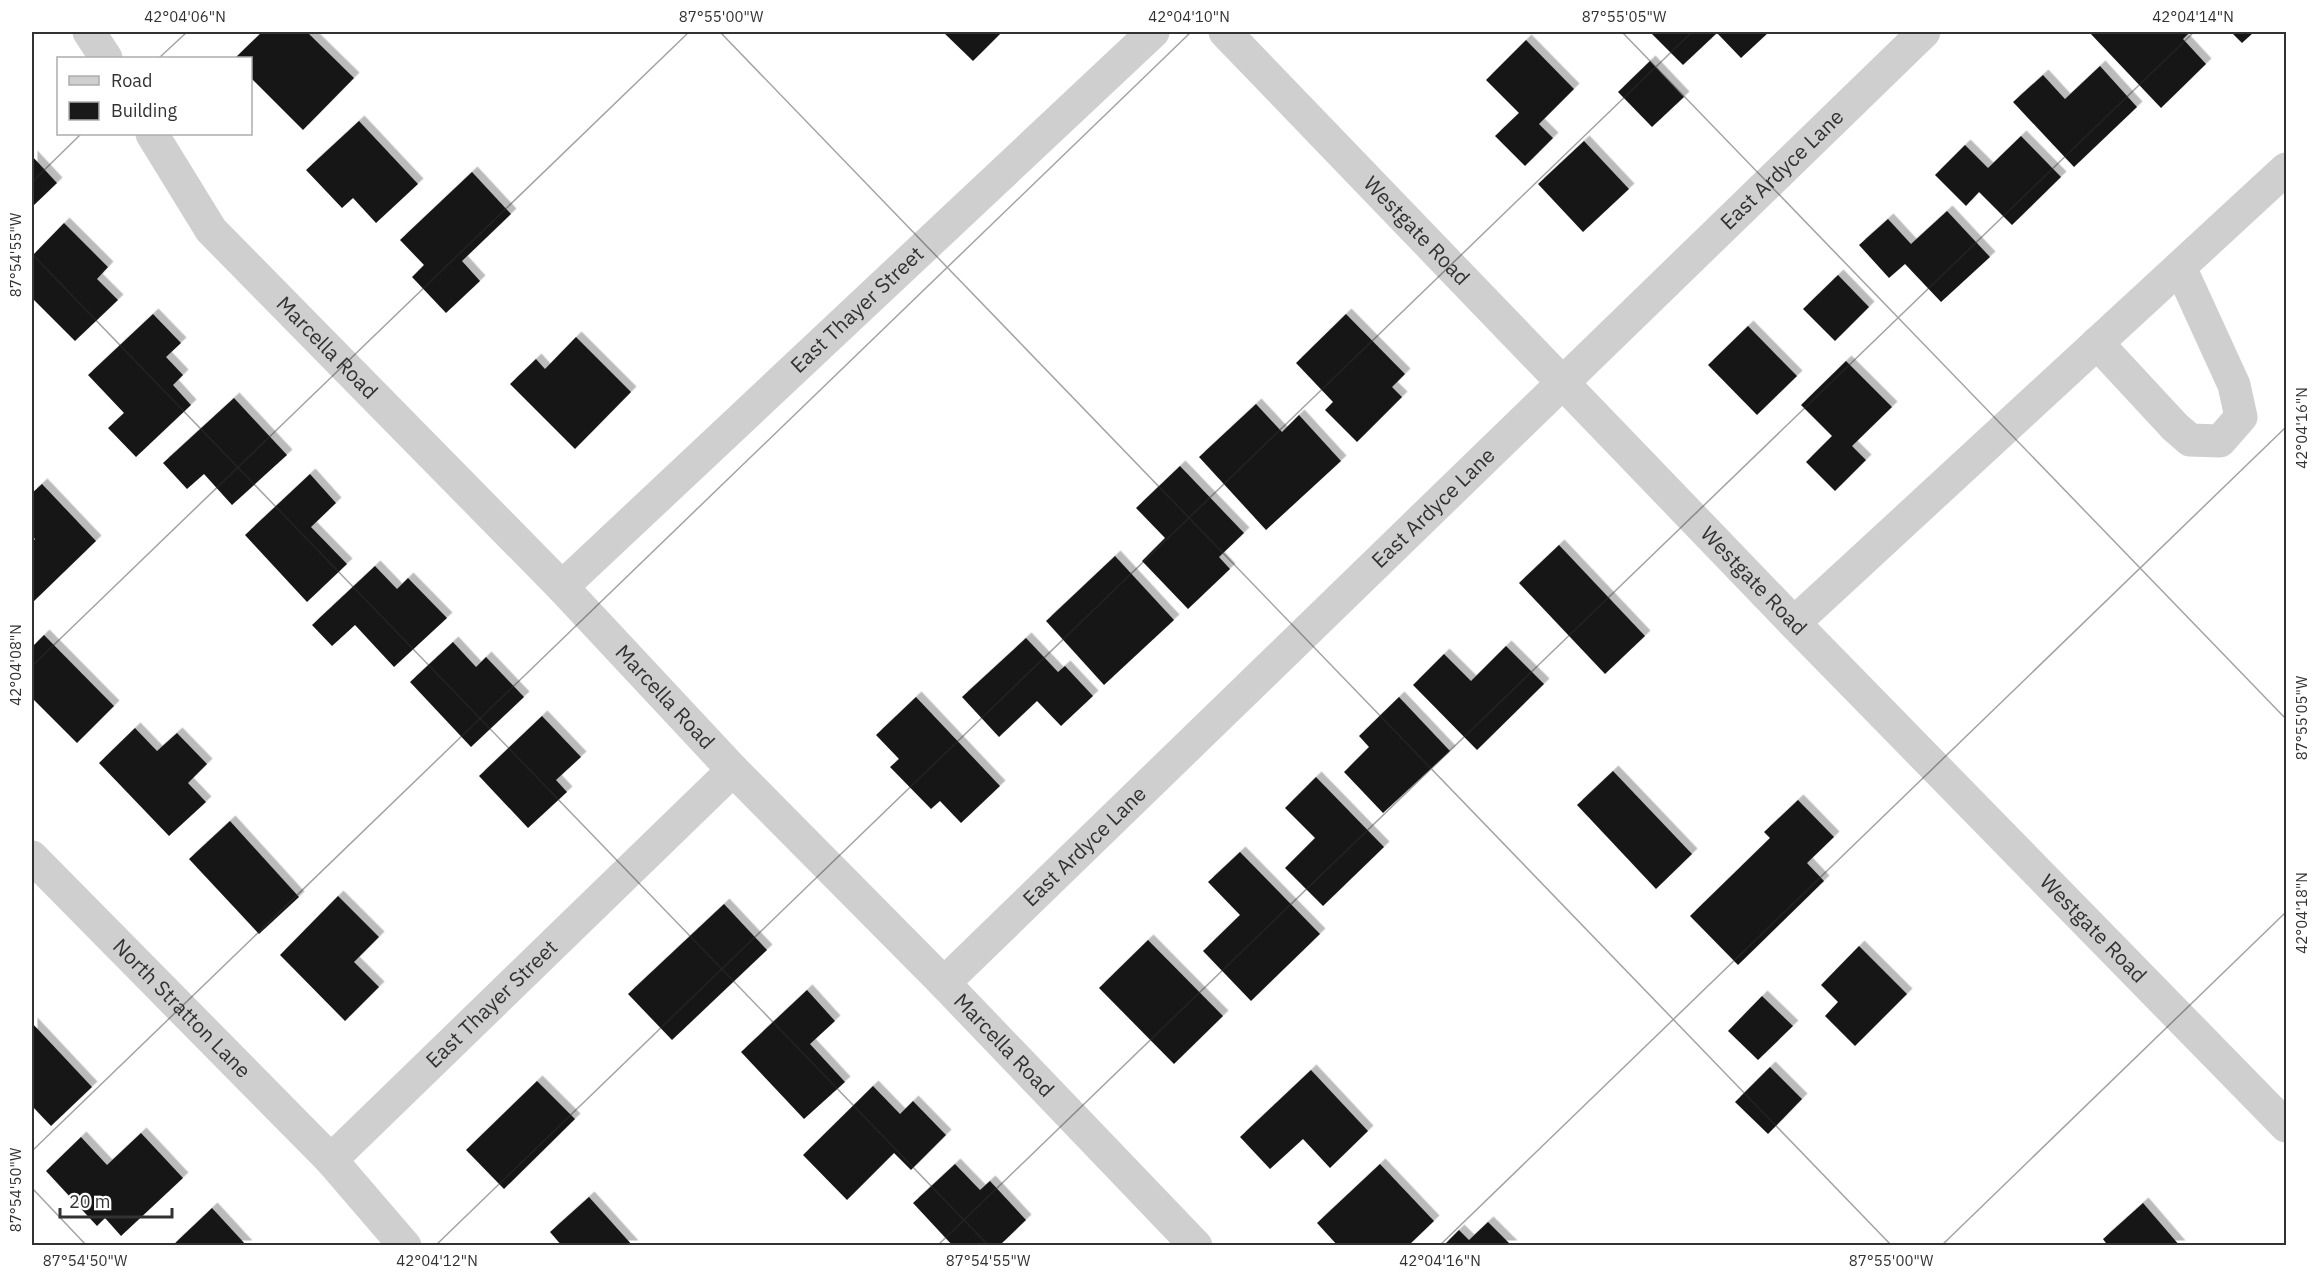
<svg xmlns="http://www.w3.org/2000/svg" width="2318" height="1277" viewBox="0 0 2318 1277" font-family="'IBM Plex Sans',sans-serif">
	<style>
		.building { fill: #191919; filter: url(#shadow) }
		.lines { fill: none; stroke-linecap: round; stroke-linejoin: round }
		.minor { stroke: #cfcfcf; stroke-width: 33 }
		.ticks { fill: none; stroke: #323232; stroke-width: 1.5; stroke-opacity: 0.45 }
		.labels { text-anchor: middle; stroke-width: 6; stroke-linejoin: round; paint-order: stroke }
		.street-label { font-size: 21px; fill: #323232; stroke: #fff }
		.neatline { fill: none; stroke: #323232; stroke-width: 2 }
		.ticks-label { font-size: 15px; text-anchor: middle; fill: #323232 }
	</style>
	<defs>
		<filter id="shadow"><feDropShadow dx="5.5" dy="-5.5" stdDeviation="0" flood-color="#0004"/></filter>
	</defs>
	<rect width="100%" height="100%" fill="#fff"/>
	<!-- building -->
	<g class="building">
		<polygon points="262,32 307,32 354,78 303,130 250,77 250,58 235,58"/>
		<polygon points="943,32 1002,32 973,61"/>
		<polygon points="1650,32 1769,32 1741,58 1717,33 1683,65"/>
		<polygon points="2089,32 2190,32 2183,39 2206,64 2161,108"/>
		<polygon points="2231,32 2254,32 2242,43"/>
		<polygon points="1526,40 1574,89 1539,124 1553,138 1525,166 1495,136 1519,113 1486,80"/>
		<polygon points="1650,61 1684,97 1652,127 1618,92"/>
		<polygon points="2100,66 2137,107 2074,167 2013,102 2043,75 2065,99"/>
		<polygon points="359,121 418,184 376,223 353,198 342,208 306,170"/>
		<polygon points="2021,136 2061,177 2012,225 1979,192 1966,206 1935,175 1965,145 1988,168"/>
		<polygon points="1584,141 1629,189 1583,232 1538,184"/>
		<polygon points="32,156 57,183 32,207"/>
		<polygon points="472,172 511,214 462,261 480,281 446,313 412,277 424,265 400,240"/>
		<polygon points="1947,211 1990,257 1941,302 1905,264 1889,278 1859,245 1888,219 1911,244"/>
		<polygon points="64,223 108,267 97,279 118,300 75,341 32,298 32,256"/>
		<polygon points="1838,275 1869,307 1835,341 1803,309"/>
		<polygon points="153,314 181,343 166,357 183,375 173,385 191,405 136,457 108,428 124,413 88,375"/>
		<polygon points="1346,314 1405,374 1392,387 1402,397 1357,442 1325,410 1333,402 1296,363"/>
		<polygon points="1748,326 1797,376 1757,415 1708,365"/>
		<polygon points="576,337 631,392 575,449 510,384 536,359 545,369"/>
		<polygon points="1846,361 1892,407 1852,446 1866,460 1835,491 1806,462 1832,436 1801,405"/>
		<polygon points="234,398 287,455 232,505 204,474 187,489 163,463"/>
		<polygon points="1256,404 1282,432 1299,415 1341,461 1266,530 1199,457"/>
		<polygon points="1180,466 1244,533 1219,557 1230,569 1188,609 1142,561 1165,538 1136,508"/>
		<polygon points="310,474 336,503 311,527 347,564 307,602 245,535"/>
		<polygon points="42,484 96,541 32,603 32,542 35,539 32,536 32,493"/>
		<polygon points="1559,545 1645,636 1605,674 1519,583"/>
		<polygon points="1115,556 1174,620 1104,685 1046,621"/>
		<polygon points="375,566 397,589 408,578 447,618 394,667 355,625 332,646 312,625"/>
		<polygon points="44,635 114,706 77,743 32,698 32,647"/>
		<polygon points="1026,638 1058,672 1065,666 1093,696 1061,726 1037,701 999,737 962,697"/>
		<polygon points="453,642 476,667 486,657 524,697 471,747 410,682"/>
		<polygon points="1506,646 1544,684 1477,750 1413,685 1444,654 1471,681"/>
		<polygon points="916,697 1000,786 961,823 940,801 931,809 890,767 899,759 876,735"/>
		<polygon points="1399,697 1450,751 1383,813 1344,772 1369,747 1359,736"/>
		<polygon points="542,716 581,757 556,780 567,792 528,828 479,776"/>
		<polygon points="135,728 157,751 177,733 207,764 188,783 206,802 169,836 99,763"/>
		<polygon points="1613,771 1692,854 1656,889 1577,805"/>
		<polygon points="1316,777 1384,847 1323,906 1285,868 1315,838 1285,808"/>
		<polygon points="1798,800 1834,837 1807,863 1824,881 1738,965 1690,916 1770,838 1764,832"/>
		<polygon points="230,821 299,897 259,934 189,859"/>
		<polygon points="1240,852 1320,934 1251,1001 1203,951 1240,915 1208,882"/>
		<polygon points="338,896 379,937 354,962 379,987 345,1021 280,955"/>
		<polygon points="724,904 767,950 672,1040 628,994"/>
		<polygon points="1148,940 1223,1016 1174,1064 1099,988"/>
		<polygon points="1859,946 1907,994 1855,1046 1825,1016 1838,1002 1821,985"/>
		<polygon points="807,990 835,1021 810,1044 845,1082 804,1119 741,1052"/>
		<polygon points="1762,996 1793,1026 1758,1060 1728,1031"/>
		<polygon points="32,1023 92,1087 51,1126 32,1106"/>
		<polygon points="1770,1067 1802,1099 1768,1134 1735,1102"/>
		<polygon points="1311,1070 1368,1131 1330,1168 1303,1139 1270,1169 1240,1137"/>
		<polygon points="537,1081 575,1119 504,1189 466,1150"/>
		<polygon points="873,1086 900,1114 913,1101 946,1135 911,1170 894,1153 847,1200 803,1155"/>
		<polygon points="141,1133 183,1178 121,1236 105,1218 97,1226 46,1171 81,1137 107,1165"/>
		<polygon points="955,1164 980,1190 990,1181 1026,1220 999,1246 953,1246 913,1203"/>
		<polygon points="1380,1164 1434,1221 1408,1246 1338,1246 1317,1223"/>
		<polygon points="589,1197 633,1246 562,1246 550,1232"/>
		<polygon points="2143,1203 2180,1246 2108,1246 2103,1239"/>
		<polygon points="212,1208 247,1246 172,1246"/>
		<polygon points="1488,1222 1512,1246 1443,1246 1459,1230 1469,1240"/>
	</g>
	<g class="lines">
		<!-- minor -->
		<g class="minor">
			<polyline points="89,32 106,58"/>
			<path id="s1" d="M1225 32 1794 623 2286 1126"/>
			<path id="s2" d="M152 134 211 230 562 587 733 770 944 983 1196 1246"/>
			<polyline points="2097,343 2175,427 2190,440 2220,441 2241,417 2234,385 2180,267"/>
			<path id="s3" d="M562 587 1153 32"/>
			<polyline points="1794,623 2286,169"/>
			<path id="s4" d="M32 857 331 1160 405 1246"/>
			<path id="s5" d="M944 983 1924 32"/>
			<path id="s6" d="M331 1160 733 770"/>
		</g>
	</g>
	<!-- ticks -->
	<path class="ticks" d="M720 32 1892 1246M1622 32 2286 719M159 58 187 32M32 182 81 134M32 254 989 1246M32 666 689 32M32 1151 1191 32M32 1188 87 1246M435 1246 1692 32M937 1246 2194 32M1439 1246 2286 427M1941 1246 2286 912"/>
	<g class="labels">
		<!-- street labels -->
		<g class="street-label">
			<text dy="7" stroke="none"><textPath href="#s5" startOffset="1168">East Ardyce Lane</textPath></text>
			<text dy="7" stroke="none"><textPath href="#s1" startOffset="276">Westgate Road</textPath></text>
			<text dy="7" stroke="none"><textPath href="#s3" startOffset="405">East Thayer Street</textPath></text>
			<text dy="7" stroke="none"><textPath href="#s2" startOffset="278">Marcella Road</textPath></text>
			<text dy="7" stroke="none"><textPath href="#s5" startOffset="682">East Ardyce Lane</textPath></text>
			<text dy="7" stroke="none"><textPath href="#s1" startOffset="762">Westgate Road</textPath></text>
			<text dy="7" stroke="none"><textPath href="#s2" startOffset="764">Marcella Road</textPath></text>
			<text dy="7" stroke="none"><textPath href="#s5" startOffset="196">East Ardyce Lane</textPath></text>
			<text dy="7" stroke="none"><textPath href="#s1" startOffset="1248">Westgate Road</textPath></text>
			<text dy="7" stroke="none"><textPath href="#s6" startOffset="224">East Thayer Street</textPath></text>
			<text dy="7" stroke="none"><textPath href="#s4" startOffset="213">North Stratton Lane</textPath></text>
			<text dy="7" stroke="none"><textPath href="#s2" startOffset="1250">Marcella Road</textPath></text>
		</g>
	</g>
	<!-- border -->
	<rect width="2318" height="1277" fill="none" stroke="#ffffff" stroke-width="66"/>
	<!-- legend -->
	<rect x="57" y="57" width="195" height="78" fill="#ffffff" stroke="#adadad" stroke-width="1.5"/>
	<rect x="69" y="76" width="30" height="9" fill="#cfcfcf" stroke="#adadad" stroke-width="1.5"/>
	<text x="111" y="87" font-size="18" fill="#323232">Road</text>
	<rect x="69" y="102" width="30" height="18" fill="#191919" stroke="#adadad" stroke-width="1.5"/>
	<text x="111" y="117" font-size="18" fill="#323232">Building</text>
	<!-- scale -->
	<path d="M60 1208v9h112v-9" fill="none" stroke="#323232" stroke-width="3"/>
	<text x="69" y="1208" font-size="18" fill="#323232" stroke="#ffffff" stroke-width="4.5" paint-order="stroke">20 m</text>
	<rect x="33" y="33" width="2252" height="1211" class="neatline"/>
	<g class="ticks-label">
		<text x="185" y="22">42°04'06"N</text>
		<text x="721" y="22">87°55'00"W</text>
		<text x="1189" y="22">42°04'10"N</text>
		<text x="1624" y="22">87°55'05"W</text>
		<text x="2193" y="22">42°04'14"N</text>
		<text transform="translate(16 255) rotate(-90)" y="5">87°54'55"W</text>
		<text transform="translate(2302 428) rotate(-90)" y="5">42°04'16"N</text>
		<text transform="translate(16 665) rotate(-90)" y="5">42°04'08"N</text>
		<text transform="translate(2302 718) rotate(-90)" y="5">87°55'05"W</text>
		<text transform="translate(2302 913) rotate(-90)" y="5">42°04'18"N</text>
		<text transform="translate(16 1190) rotate(-90)" y="5">87°54'50"W</text>
		<text x="85" y="1266">87°54'50"W</text>
		<text x="437" y="1266">42°04'12"N</text>
		<text x="988" y="1266">87°54'55"W</text>
		<text x="1440" y="1266">42°04'16"N</text>
		<text x="1891" y="1266">87°55'00"W</text>
	</g>
</svg>
